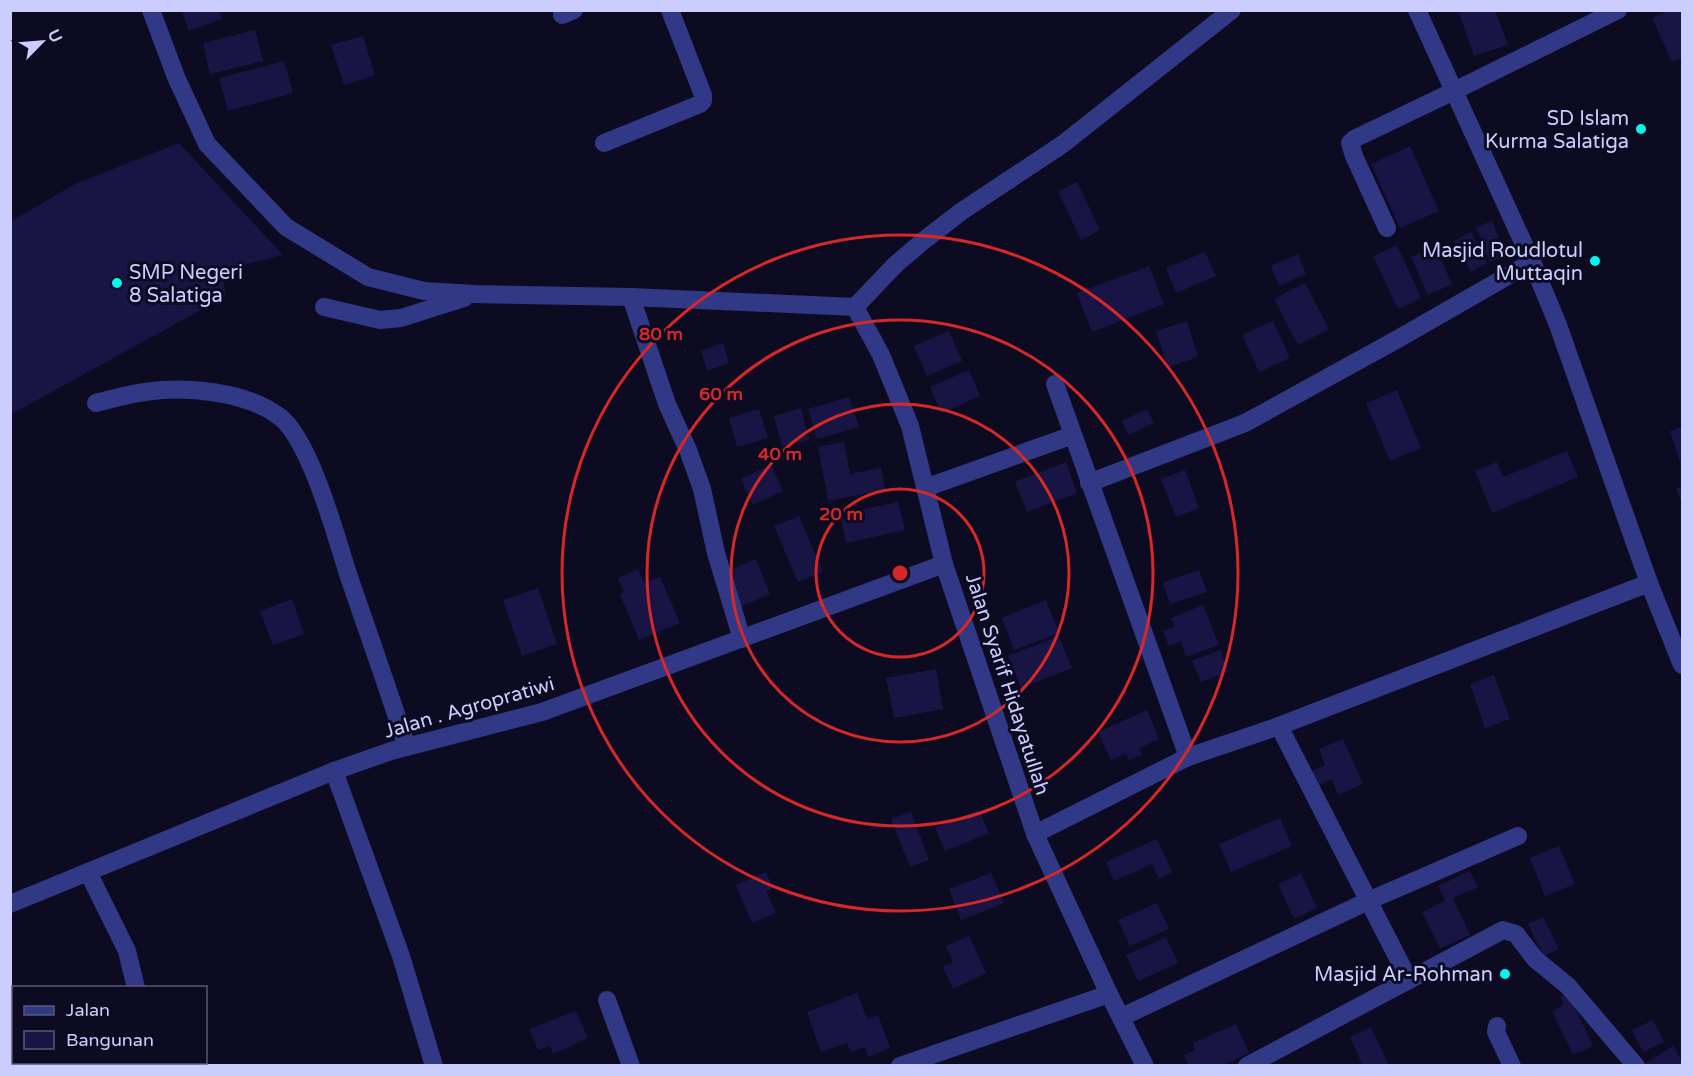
<svg xmlns="http://www.w3.org/2000/svg" width="1693" height="1076" viewBox="0 0 1693 1076" font-family="'Varela Round',sans-serif">
	<style>
		.building { fill: #181545 }
		.lines { fill: none; stroke-linecap: round; stroke-linejoin: round }
		.minor { stroke: #313986; stroke-width: 18 }
		.ring { fill: none; stroke: #d62828; stroke-width: 3 }
		.poi-dot { fill: #00f7ed; stroke: #0c0b22; stroke-width: 2 }
		.labels { text-anchor: middle; stroke-width: 6; stroke-linejoin: round; paint-order: stroke }
		.poi-label { font-size: 20px; fill: #cccdff; stroke: #0c0b22; text-anchor: end }
		.street-label { font-size: 20px; fill: #cccdff; stroke: #0c0b22 }
		.centre { fill: #d62828; stroke: #0c0b22; stroke-width: 3 }
		.ring-label { font-size: 18px; text-anchor: middle; font-weight: bold; fill: #d62828; stroke: #0c0b22; stroke-width: 6; stroke-linejoin: round; paint-order: stroke }
	</style>
	<rect width="100%" height="100%" fill="#0c0b22"/>
	<!-- building -->
	<g class="building">
		<polygon points="181,10 219,10 222,19 189,31"/>
		<polygon points="1458,10 1495,10 1508,45 1474,56"/>
		<polygon points="1669,10 1682,11 1682,58 1672,62 1652,18"/>
		<polygon points="255,30 263,61 210,74 203,43"/>
		<polygon points="363,36 375,75 344,85 331,45"/>
		<polygon points="284,61 293,93 228,111 219,78"/>
		<polygon points="179,143 283,255 222,270 226,296 10,415 10,222 75,184"/>
		<polygon points="1410,146 1439,211 1400,228 1371,164"/>
		<polygon points="1077,182 1100,230 1081,240 1058,192"/>
		<polygon points="1492,221 1506,256 1490,262 1476,227"/>
		<polygon points="1471,232 1487,263 1471,272 1454,241"/>
		<polygon points="1397,245 1421,298 1398,309 1373,256"/>
		<polygon points="1435,246 1452,284 1428,295 1411,257"/>
		<polygon points="1205,252 1216,276 1176,293 1166,268"/>
		<polygon points="1298,254 1306,274 1279,286 1271,266"/>
		<polygon points="1149,266 1164,304 1092,332 1077,293"/>
		<polygon points="1305,283 1329,329 1298,345 1274,299"/>
		<polygon points="1187,321 1198,357 1168,367 1156,331"/>
		<polygon points="1273,321 1290,358 1259,372 1242,335"/>
		<polygon points="949,331 962,361 927,376 914,346"/>
		<polygon points="723,343 729,363 707,371 701,351"/>
		<polygon points="969,370 980,396 941,413 930,387"/>
		<polygon points="1397,390 1421,448 1390,461 1366,403"/>
		<polygon points="849,397 859,427 817,439 808,409"/>
		<polygon points="801,408 809,440 782,447 774,416"/>
		<polygon points="759,409 768,438 737,447 729,418"/>
		<polygon points="1147,409 1154,423 1128,435 1122,421"/>
		<polygon points="1682,427 1682,468 1670,431"/>
		<polygon points="844,442 850,474 881,468 885,490 828,501 818,447"/>
		<polygon points="1567,451 1578,477 1492,513 1475,471 1497,462 1503,477"/>
		<polygon points="1066,462 1077,493 1027,512 1015,482"/>
		<polygon points="771,465 783,491 753,505 741,479"/>
		<polygon points="1185,470 1199,508 1176,517 1161,479"/>
		<polygon points="1682,486 1682,504 1676,489"/>
		<polygon points="898,502 905,530 846,543 840,514"/>
		<polygon points="799,516 823,572 798,582 774,526"/>
		<polygon points="756,559 770,594 740,607 726,572"/>
		<polygon points="638,569 644,583 660,577 680,623 639,640 620,594 624,592 618,578"/>
		<polygon points="1199,570 1207,592 1170,604 1163,582"/>
		<polygon points="538,588 557,644 522,656 503,600"/>
		<polygon points="292,599 304,634 273,645 260,611"/>
		<polygon points="1046,600 1059,633 1014,650 1002,618"/>
		<polygon points="1203,605 1219,645 1186,657 1181,641 1169,646 1163,631 1175,627 1171,618"/>
		<polygon points="1059,636 1072,668 1021,688 1008,656"/>
		<polygon points="1220,650 1228,672 1201,682 1192,661"/>
		<polygon points="936,669 943,709 894,718 886,678"/>
		<polygon points="1494,675 1510,719 1485,728 1470,684"/>
		<polygon points="1147,710 1159,739 1139,748 1142,755 1129,760 1126,753 1111,760 1098,732"/>
		<polygon points="1343,739 1363,784 1338,795 1332,779 1318,785 1312,771 1325,765 1319,749"/>
		<polygon points="979,810 989,833 945,851 935,827"/>
		<polygon points="911,812 929,860 910,867 891,819"/>
		<polygon points="1280,818 1292,846 1231,872 1219,844"/>
		<polygon points="1157,839 1172,872 1159,879 1152,864 1114,881 1106,862"/>
		<polygon points="1559,846 1575,884 1545,896 1530,858"/>
		<polygon points="1470,871 1478,887 1453,898 1470,935 1440,949 1422,912 1445,901 1438,886"/>
		<polygon points="766,872 773,888 766,891 776,913 752,923 736,885"/>
		<polygon points="991,873 1004,903 961,920 949,889"/>
		<polygon points="1301,874 1317,908 1294,919 1278,884"/>
		<polygon points="1157,903 1169,929 1130,946 1118,920"/>
		<polygon points="1543,917 1559,949 1543,956 1528,924"/>
		<polygon points="969,936 986,973 953,989 943,967 953,962 946,946"/>
		<polygon points="1166,937 1178,963 1138,981 1126,955"/>
		<polygon points="857,993 867,1019 878,1015 890,1048 868,1057 865,1047 851,1052 847,1043 821,1052 807,1012"/>
		<polygon points="1568,993 1593,1046 1573,1055 1552,1011 1564,1005 1560,997"/>
		<polygon points="576,1011 588,1038 553,1054 550,1046 538,1050 529,1029"/>
		<polygon points="1653,1020 1664,1042 1643,1052 1632,1030"/>
		<polygon points="1236,1024 1249,1053 1221,1066 1189,1066 1184,1055 1195,1050 1193,1043"/>
		<polygon points="1371,1027 1389,1066 1363,1066 1350,1037"/>
		<polygon points="1673,1046 1682,1061 1682,1066 1647,1066 1646,1063"/>
	</g>
	<g class="lines">
		<!-- minor -->
		<g class="minor">
			<polyline points="151,10 176,77 207,144 286,227 368,277 424,291 474,294 631,297 855,307 895,265 923,241 962,211 1063,144 1232,10"/>
			<polyline points="1618,10 1454,91 1532,262 1558,325 1649,583 1682,665"/>
			<polyline points="562,15 574,10"/>
			<polyline points="604,143 700,104 703,101 703,95 670,10"/>
			<polyline points="1387,228 1354,156 1350,143 1354,139 1454,91 1417,10"/>
			<polyline points="631,297 667,404 688,450 702,489 716,553 742,639"/>
			<polyline points="324,307 380,320 401,318 464,298"/>
			<polyline points="855,307 881,355 910,426 944,564 1035,834 1109,994 1145,1066"/>
			<polyline points="1055,384 1188,757"/>
			<path d="M96 403C112 399 128 394 145 392 186 386 246 391 280 417 310 440 336 536 348 574 368 632 388 689 407 747"/>
			<polyline points="1089,483 1245,423 1396,340 1532,262"/>
			<polyline points="925,488 1073,435"/>
			<polyline points="1279,726 1409,980"/>
			<polyline points="334,771 401,956 434,1066"/>
			<polyline points="1035,834 1188,757 1279,726 1649,583"/>
			<polyline points="88,872 127,951 136,988"/>
			<polyline points="10,904 334,771 391,751 542,712 944,564"/>
			<polyline points="607,1000 631,1066"/>
			<polyline points="1122,1017 1368,901 1518,836"/>
			<polyline points="1497,1026 1496,1032 1512,1066"/>
			<polyline points="152,1062 152,1066"/>
			<polyline points="900,1066 1109,994"/>
			<polyline points="1247,1066 1503,930 1516,934 1535,959 1568,986 1636,1066"/>
		</g>
	</g>
	<!-- distance rings -->
	<g class="ring">
		<circle cx="900" cy="573" r="84"/>
		<circle cx="900" cy="573" r="169"/>
		<circle cx="900" cy="573" r="253"/>
		<circle cx="900" cy="573" r="338"/>
	</g>
	<!-- markers -->
	<g class="poi-dot">
		<circle cx="1641" cy="129" r="6"/>
		<circle cx="1595" cy="261" r="6"/>
		<circle cx="117" cy="283" r="6"/>
		<circle cx="1505" cy="974" r="6"/>
	</g>
	<g class="labels">
		<!-- poi labels -->
		<g class="poi-label">
			<text x="1629" y="125">SD Islam<tspan x="1629" dy="23">Kurma Salatiga</tspan></text>
			<text x="1583" y="257">Masjid Roudlotul<tspan x="1583" dy="23">Muttaqin</tspan></text>
			<text x="129" y="279" text-anchor="start">SMP Negeri<tspan x="129" dy="23">8 Salatiga</tspan></text>
			<text x="1493" y="981">Masjid Ar-Rohman</text>
		</g>
		<!-- street labels -->
		<g class="street-label">
			<text transform="translate(1008 684) rotate(72)" y="7">Jalan Syarif Hidayatullah</text>
			<text transform="translate(469 707) rotate(-16)" y="7">Jalan . Agropratiwi</text>
		</g>
	</g>
	<circle cx="900" cy="573" r="9" class="centre"/>
	<g class="ring-label">
		<text x="661" y="340">80 m</text>
		<text x="721" y="400">60 m</text>
		<text x="780" y="460">40 m</text>
		<text x="841" y="520">20 m</text>
	</g>
	<!-- border -->
	<rect width="1693" height="1076" fill="none" stroke="#cccdff" stroke-width="24"/>
	<!-- legend -->
	<rect x="12" y="986" width="195" height="78" fill="#0c0b22" stroke="#59597a" stroke-width="1.5"/>
	<rect x="24" y="1006" width="30" height="9" fill="#313986" stroke="#59597a" stroke-width="1.5"/>
	<text x="66" y="1016" font-size="18" fill="#cccdff">Jalan</text>
	<rect x="24" y="1031" width="30" height="18" fill="#181545" stroke="#59597a" stroke-width="1.5"/>
	<text x="66" y="1046" font-size="18" fill="#cccdff">Bangunan</text>
	<!-- north arrow -->
	<g transform="translate(42 42) rotate(65)" stroke="#0c0b22" stroke-width="4.5" paint-order="stroke">
	<path d="M0-4.5L10 22L0 15L-10 22Z" fill="#cccdff"/>
	<text y="-9" font-size="16" font-weight="bold" text-anchor="middle" fill="#cccdff">U</text>
	</g>
</svg>
